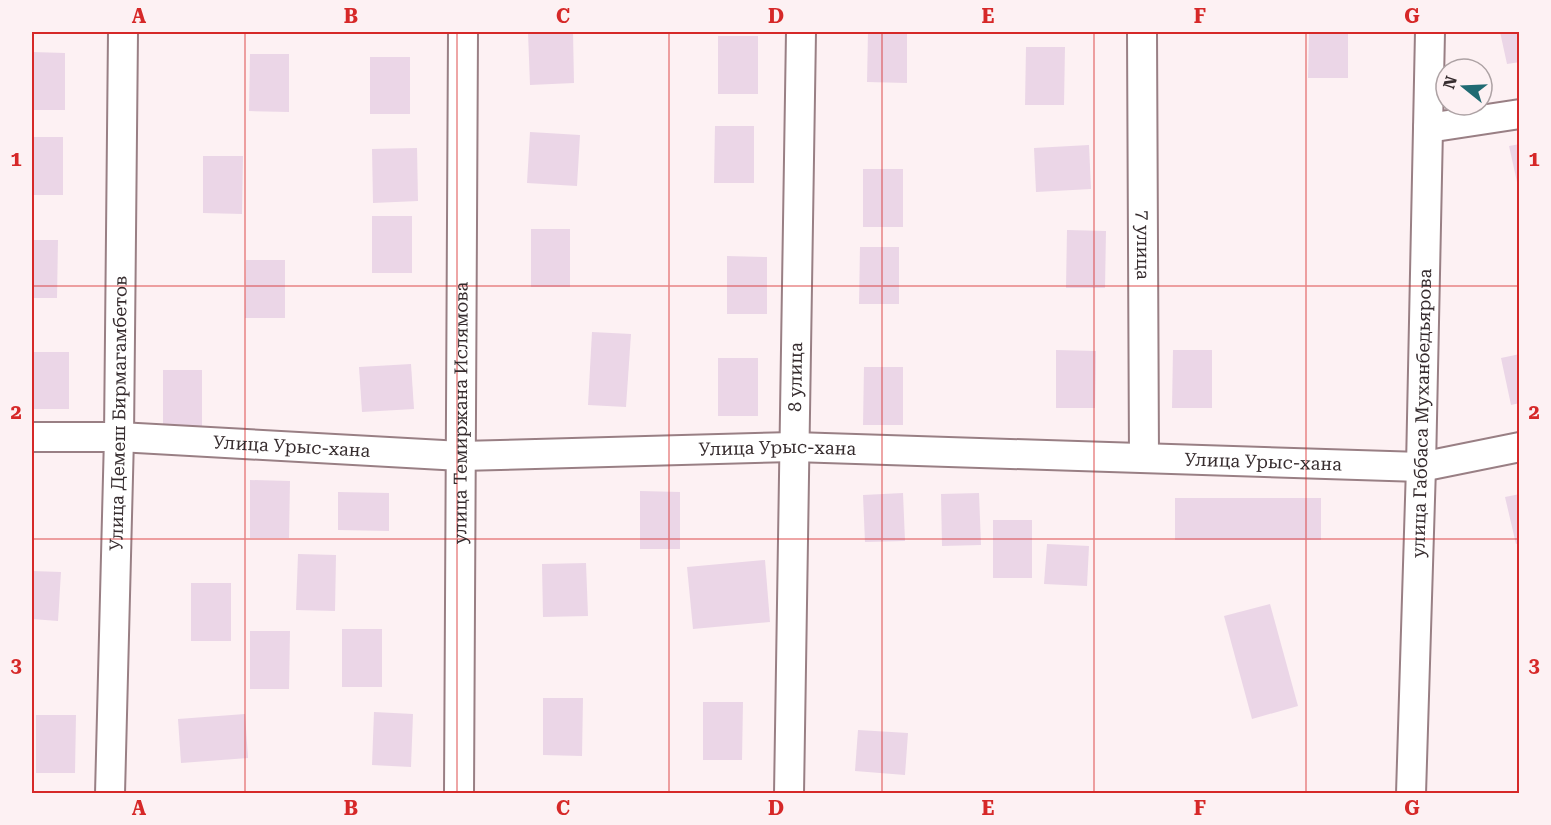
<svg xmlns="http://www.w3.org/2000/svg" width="1551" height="825" viewBox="0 0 1551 825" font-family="'Roboto Serif',serif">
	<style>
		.building { fill: #ebd6e7 }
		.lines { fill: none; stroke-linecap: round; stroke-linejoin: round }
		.street-casing { stroke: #997f84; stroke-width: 32 }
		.street { stroke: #fff; stroke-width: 28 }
		.grid { fill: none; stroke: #d62828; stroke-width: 1.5; stroke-opacity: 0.55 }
		.labels { text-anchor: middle; stroke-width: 5; stroke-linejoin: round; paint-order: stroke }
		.street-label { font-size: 18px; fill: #362c2e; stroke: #fdf1f3 }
		.neatline { fill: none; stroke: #d62828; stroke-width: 2 }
		.grid-label { font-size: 20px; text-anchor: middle; font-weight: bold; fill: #d62828 }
	</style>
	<rect width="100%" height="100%" fill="#fdf1f3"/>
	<!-- building -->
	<g class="building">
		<polygon points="528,32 573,32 574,83 530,85"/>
		<polygon points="868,32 907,32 907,83 867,82"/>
		<polygon points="1309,32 1348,32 1348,78 1308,78"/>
		<polygon points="1500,32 1520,32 1520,62 1507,64"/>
		<rect x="718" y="36" width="40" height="58"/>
		<polygon points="1026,47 1065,47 1064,105 1025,105"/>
		<polygon points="32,52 65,53 65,110 32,110"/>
		<polygon points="250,54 289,54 289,112 249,111"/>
		<rect x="370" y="57" width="40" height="57"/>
		<polygon points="715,126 754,126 754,183 714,183"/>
		<polygon points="530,132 580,135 577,186 527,183"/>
		<rect x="32" y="137" width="31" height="58"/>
		<polygon points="1520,144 1520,191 1519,191 1509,146"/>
		<polygon points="1089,145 1091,189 1036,192 1034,148"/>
		<polygon points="417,148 418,201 373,203 372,149"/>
		<polygon points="203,156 243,156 242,214 203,213"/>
		<rect x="863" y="169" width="40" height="58"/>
		<rect x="372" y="216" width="40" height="57"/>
		<rect x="531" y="229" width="39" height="58"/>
		<polygon points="1067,230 1106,231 1105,288 1066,288"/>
		<polygon points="32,240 58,240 57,298 32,298"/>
		<polygon points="860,247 899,247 899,304 859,304"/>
		<polygon points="727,256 767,257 767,314 727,314"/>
		<polygon points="246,260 285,260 285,318 245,318"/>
		<polygon points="592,332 631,334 626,407 588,405"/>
		<polygon points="1056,350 1096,351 1095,408 1056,408"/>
		<polygon points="1173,350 1212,350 1212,408 1172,408"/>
		<rect x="32" y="352" width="37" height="57"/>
		<polygon points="1520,354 1520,403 1511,405 1501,358"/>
		<rect x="718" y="358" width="40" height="58"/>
		<polygon points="411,364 414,409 362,412 359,367"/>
		<polygon points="864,367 903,367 903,425 863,425"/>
		<polygon points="163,370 202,370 202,428 163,427"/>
		<polygon points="250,480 290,481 289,538 250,538"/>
		<polygon points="640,491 680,492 680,549 640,549"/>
		<polygon points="338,492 389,493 389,531 338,530"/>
		<polygon points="903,493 905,541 865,542 863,495"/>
		<polygon points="979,493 981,545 942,546 941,494"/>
		<polygon points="1520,494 1520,543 1516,544 1505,497"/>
		<rect x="1175" y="498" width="146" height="42"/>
		<rect x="993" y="520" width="39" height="58"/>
		<polygon points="1047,544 1089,546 1087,586 1044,584"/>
		<polygon points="298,554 336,555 335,611 296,610"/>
		<polygon points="765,560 770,622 693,629 687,567"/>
		<polygon points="586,563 588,616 543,617 542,564"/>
		<polygon points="32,571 61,572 58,621 32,619"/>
		<rect x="191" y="583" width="40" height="58"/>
		<polygon points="1270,604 1298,706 1252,719 1224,616"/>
		<rect x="342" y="629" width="40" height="58"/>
		<polygon points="250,631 290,631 289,689 250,689"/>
		<polygon points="543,698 583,698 582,756 543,755"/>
		<polygon points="703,702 743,702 742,760 703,760"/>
		<polygon points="374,712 413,714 411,767 372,765"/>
		<polygon points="245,714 248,758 181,763 178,719"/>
		<polygon points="36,715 76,715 75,773 36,773"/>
		<polygon points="858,730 908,733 905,775 855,771"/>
	</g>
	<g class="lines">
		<defs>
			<g id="street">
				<path id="s1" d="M1142 32 1144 458"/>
				<polyline points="1428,128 1520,114"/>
				<path id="s2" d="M32 437H119L461 456 794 447 1421 467 1520 447"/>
				<path id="s3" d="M110 794 119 437 123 32"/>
				<path id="s4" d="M459 794 463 32"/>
				<path id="s5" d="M789 794 801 32"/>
				<path id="s6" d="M1411 794 1421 467 1430 32"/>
			</g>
		</defs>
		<!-- street casing -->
		<use href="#street" class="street-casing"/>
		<!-- street -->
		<use href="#street" class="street"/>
	</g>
	<!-- grid -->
	<path class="grid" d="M245 32V794M457 32V794M669 32V794M882 32V794M1094 32V794M1306 32V794M32 286H1520M32 539H1520"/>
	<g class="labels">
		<!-- street labels -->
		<g class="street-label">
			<text dy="6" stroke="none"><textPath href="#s1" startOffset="213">7 улица</textPath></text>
			<text dy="6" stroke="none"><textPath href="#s5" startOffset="417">8 улица</textPath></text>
			<text dy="6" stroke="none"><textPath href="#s3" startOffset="381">Улица Демеш Бирмагамбетов</textPath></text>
			<text dy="6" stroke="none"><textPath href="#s4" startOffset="381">улица Темиржана Ислямова</textPath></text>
			<text dy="6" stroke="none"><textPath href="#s6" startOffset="381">улица Габбаса Муханбедьярова</textPath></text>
			<text dy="6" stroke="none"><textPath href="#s2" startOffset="260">Улица Урыс-хана</textPath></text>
			<text dy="6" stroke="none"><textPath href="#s2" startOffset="746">Улица Урыс-хана</textPath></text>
			<text dy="6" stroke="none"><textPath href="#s2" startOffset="1232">Улица Урыс-хана</textPath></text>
		</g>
	</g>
	<!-- border -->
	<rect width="1551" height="825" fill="none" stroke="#fdf1f3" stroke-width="66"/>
	<!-- north arrow -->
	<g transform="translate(1464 87) rotate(288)"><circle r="28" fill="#fdf1f3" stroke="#ada2a4" stroke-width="1.5"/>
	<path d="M0-4.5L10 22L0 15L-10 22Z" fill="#206b73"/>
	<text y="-9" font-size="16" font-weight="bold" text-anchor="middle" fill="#362c2e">N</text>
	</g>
	<rect x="33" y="33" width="1485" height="759" class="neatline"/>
	<g class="grid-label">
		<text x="139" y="23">A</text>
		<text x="351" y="23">B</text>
		<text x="563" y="23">C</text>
		<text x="776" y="23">D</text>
		<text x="988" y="23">E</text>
		<text x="1200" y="23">F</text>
		<text x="1412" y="23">G</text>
		<text x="16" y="166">1</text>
		<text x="1534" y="166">1</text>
		<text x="16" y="419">2</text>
		<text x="1534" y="419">2</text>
		<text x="16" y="672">3</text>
		<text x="1534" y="672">3</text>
		<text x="139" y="815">A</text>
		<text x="351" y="815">B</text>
		<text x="563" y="815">C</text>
		<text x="776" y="815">D</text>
		<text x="988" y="815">E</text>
		<text x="1200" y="815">F</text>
		<text x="1412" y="815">G</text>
	</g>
</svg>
